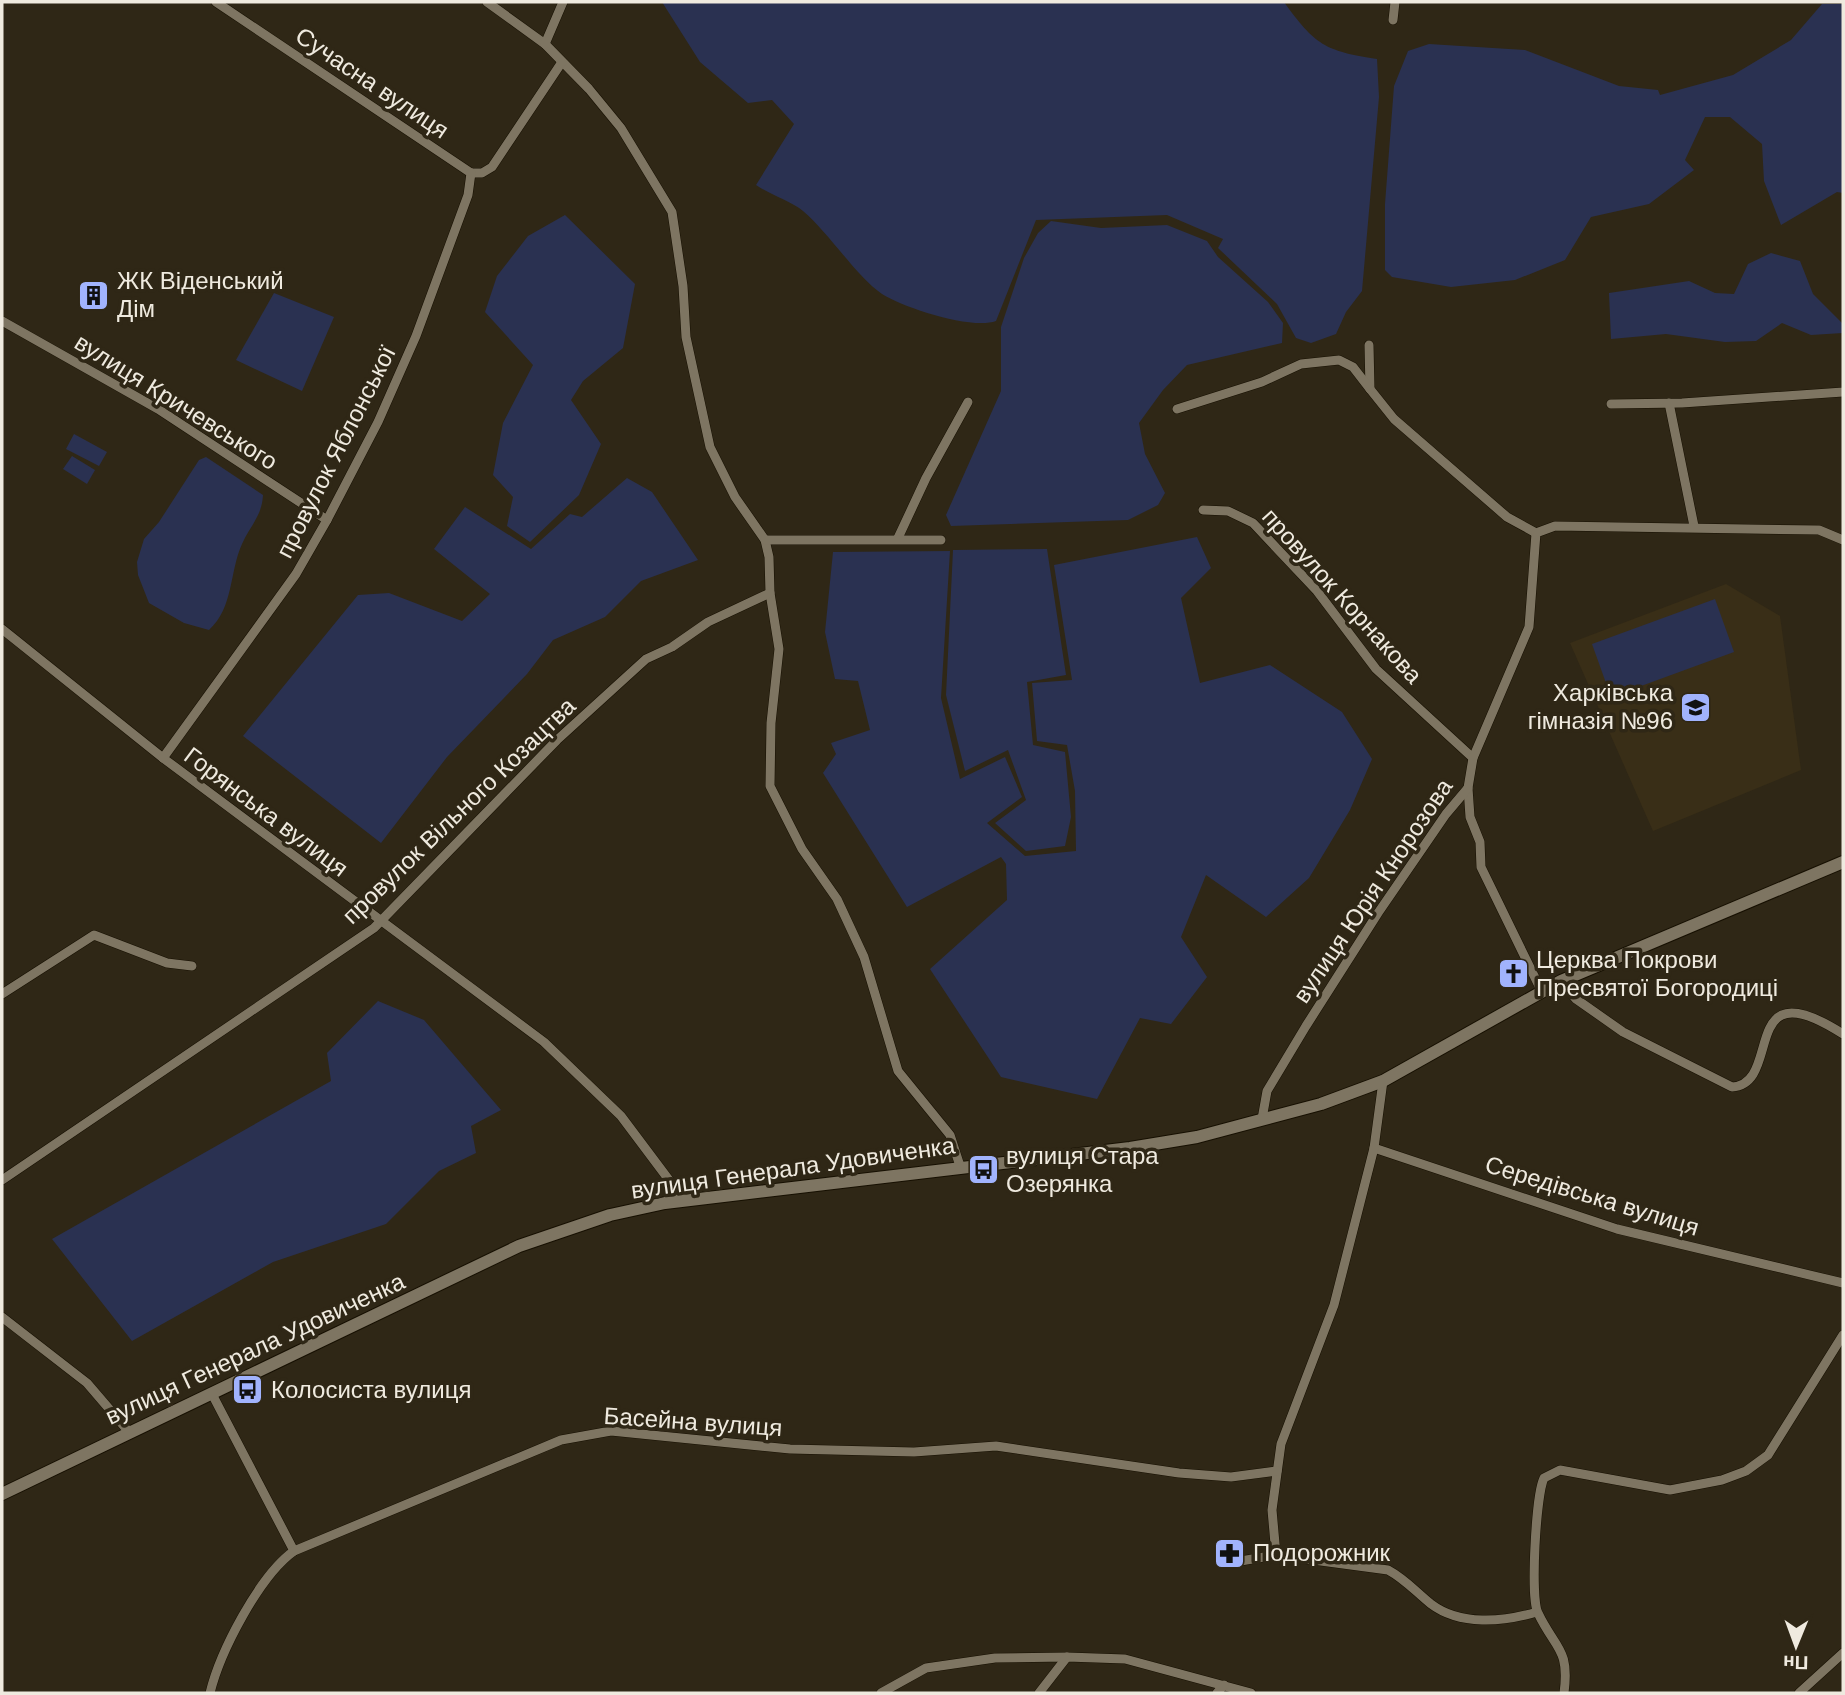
<svg xmlns="http://www.w3.org/2000/svg" width="1845" height="1695" viewBox="0 0 1845 1695" font-family="Helvetica,sans-serif">
	<style>
		.built { fill: #392e17 }
		.green { fill: #2a3151 }
		.lines { fill: none; stroke-linecap: round; stroke-linejoin: round }
		.minor-casing { stroke: #171002; stroke-width: 10 }
		.secondary-casing { stroke: #171002; stroke-width: 14 }
		.minor { stroke: #7e7562; stroke-width: 9 }
		.secondary { stroke: #7e7562; stroke-width: 12 }
		.labels { text-anchor: middle; stroke-width: 7; stroke-linejoin: round; paint-order: stroke }
		.street-label { font-size: 24px; fill: #efeadf; stroke: #2f2716 }
		.poi-label { font-size: 24px; fill: #efeadf; stroke: #2f2716; text-anchor: start }
	</style>
	<rect width="100%" height="100%" fill="#2f2716"/>
	<!-- built -->
	<polygon class="built" points="1726,584 1780,616 1801,770 1653,831 1570,643"/>
	<!-- green -->
	<g class="green">
		<path d="M662 2H1284C1315 45 1325 51 1377 59L1379 97 1362 291 1346 312 1336 334 1311 343 1296 338 1277 304 1218 248 1223 239 1167 215 1036 220 996 321C972 330 904 308 882 294 856 276 829 233 803 211 791 201 770 195 756 185L794 124 772 100 748 103 700 62Z"/>
		<polygon points="1822,4 1843,4 1843,193 1837,192 1781,225 1764,181 1762,144 1730,117 1705,117 1685,160 1694,170 1649,204 1591,217 1565,260 1515,280 1451,287 1392,277 1385,270 1385,204 1394,86 1408,51 1429,44 1525,50 1619,86 1658,90 1660,95 1733,75 1791,40"/>
		<polygon points="565,215 635,284 623,348 583,381 571,400 601,444 579,495 530,542 507,526 513,497 493,475 503,423 533,365 485,312 497,276 528,236"/>
		<polygon points="1051,221 1101,228 1167,225 1207,241 1218,257 1268,302 1283,323 1282,343 1187,365 1163,390 1139,423 1145,454 1165,493 1158,505 1128,520 951,526 946,515 1001,391 1001,327 1024,258 1038,233"/>
		<polygon points="1771,253 1800,261 1813,294 1843,324 1843,333 1811,335 1782,323 1756,341 1725,342 1666,334 1611,339 1609,293 1689,281 1715,293 1734,294 1748,264"/>
		<polygon points="274,293 334,317 302,391 236,360"/>
		<polygon points="74,434 107,452 99,466 66,449"/>
		<polygon points="72,456 95,470 87,484 63,469"/>
		<path d="M206 457 263 495C262 516 250 526 242 544 229 573 234 607 209 630L184 623 149 603 138 575 137 562 144 539 159 522 199 460Z"/>
		<polygon points="627,478 652,492 698,560 641,581 605,617 553,640 527,674 447,757 381,843 243,736 358,595 389,593 462,621 490,594 434,549 465,507 531,549 570,514 582,517"/>
		<polygon points="1197,537 1211,568 1181,598 1200,683 1270,665 1342,712 1372,759 1350,810 1309,878 1266,917 1206,875 1181,937 1207,977 1171,1024 1140,1018 1097,1099 1001,1077 930,969 1007,900 1006,864 1001,857 907,907 823,773 836,754 831,743 870,730 858,681 835,679 825,632 833,552 950,551 941,698 960,779 1005,757 1022,797 987,823 1025,856 1076,851 1075,791 1067,745 1037,741 1032,683 1072,680 1054,565"/>
		<polygon points="1047,549 1066,675 1027,682 1033,745 1065,752 1071,817 1065,846 1026,851 995,823 1026,800 1008,750 965,771 946,695 953,550"/>
		<polygon points="1715,599 1734,652 1611,697 1592,644"/>
		<polygon points="378,1001 424,1020 501,1110 471,1126 476,1153 439,1171 386,1224 273,1262 132,1341 52,1239 331,1081 327,1053"/>
	</g>
	<g class="lines">
		<defs>
			<g id="minor">
				<polyline points="216,2 471,173"/>
				<polyline points="487,2 545,44 589,89 621,128 672,212 683,286 686,337 710,447 735,497 765,540 769,557 770,593 779,649 771,723 770,786 802,849 837,899 864,957 898,1071 950,1135 960,1166"/>
				<polyline points="1393,20 1395,2"/>
				<polyline points="545,44 563,2"/>
				<polyline points="471,173 482,173 492,167 562,62"/>
				<polyline points="2,321 158,409 327,520"/>
				<polyline points="1369,345 1370,389 1394,419 1507,517 1536,533"/>
				<polyline points="1669,403 1694,526"/>
				<polyline points="1611,404 1682,403 1843,392"/>
				<polyline points="1177,409 1262,382 1301,364 1339,360 1353,367 1370,389"/>
				<polyline points="1203,510 1228,511 1253,523 1317,591 1376,669 1473,758"/>
				<polyline points="898,538 926,478 968,402"/>
				<polyline points="765,540 941,540"/>
				<polyline points="2,629 163,758 544,1042 621,1116 684,1200"/>
				<polyline points="163,758 296,574 327,520 378,422 416,336 468,195 471,173"/>
				<polyline points="1468,788 1470,817 1480,842 1481,867 1541,990"/>
				<path d="M1561 981 1576 999 1623 1032 1732 1087C1784 1084 1737 966 1843 1034"/>
				<polyline points="2,994 94,935 167,963 192,966"/>
				<polyline points="1262,1119 1267,1091 1306,1026 1378,913 1446,814 1468,788 1473,758 1529,627 1536,533 1555,526 1819,530 1843,540"/>
				<polyline points="1374,1148 1617,1229 1843,1283"/>
				<polyline points="2,1180 374,928 557,740 646,659 672,647 708,622 770,593"/>
				<polyline points="2,1317 87,1383 129,1432"/>
				<polyline points="212,1394 294,1551"/>
				<polyline points="1276,1555 1272,1510 1281,1444 1334,1305 1374,1148 1383,1081"/>
				<path d="M1229 1563 1276 1555 1388 1570C1405 1579 1416 1592 1431 1604 1460 1626 1503 1622 1537 1612"/>
				<path d="M210 1693C220 1652 259 1576 294 1551L561 1440 611 1431 790 1449 914 1452 996 1446 1179 1473 1231 1477 1277 1471"/>
				<polyline points="881,1693 926,1668 995,1658 1067,1657 1125,1659 1251,1693"/>
				<polyline points="1039,1693 1067,1657"/>
				<polyline points="1217,1693 1224,1685"/>
				<path d="M1564 1693C1570 1648 1555 1649 1538 1613 1530 1598 1536 1494 1544 1478L1560 1470 1670 1490 1722 1480 1746 1471 1768 1455 1843 1335"/>
				<polyline points="1799,1693 1843,1653"/>
			</g>
			<polyline id="secondary" points="2,1494 519,1246 610,1215 665,1203 1130,1148 1197,1137 1321,1104 1383,1081 1561,981 1843,862"/>
		</defs>
		<!-- minor casing -->
		<use href="#minor" class="minor-casing"/>
		<!-- secondary casing -->
		<use href="#secondary" class="secondary-casing"/>
		<!-- minor -->
		<use href="#minor" class="minor"/>
		<!-- secondary -->
		<use href="#secondary" class="secondary"/>
	</g>
	<!-- icons -->
	<defs>
		<symbol id="building-square" viewBox="-11 -11 22 22"><rect x="-9" y="-9" width="18" height="18" rx="4" fill="#a1b3fd" stroke="#2f2716"/><path d="M-4-6H4V6H1V3H-1V6H-4ZM-2.5-4.3h1.7v1.8h-1.7ZM.8-4.3h1.7v1.8H.8ZM-2.5-1h1.7V.8h-1.7ZM.8-1h1.7V.8H.8Z" fill="#111"/></symbol>
		<symbol id="school-square" viewBox="-11 -11 22 22"><rect x="-9" y="-9" width="18" height="18" rx="4" fill="#a1b3fd" stroke="#2f2716"/><path d="M0-5L7-2L0 1L-7-2ZM-4 1L0 2.5L4 1V4Q0 6-4 4Z" fill="#111"/></symbol>
		<symbol id="church-square" viewBox="-11 -11 22 22"><rect x="-9" y="-9" width="18" height="18" rx="4" fill="#a1b3fd" stroke="#2f2716"/><path d="M-1.2-6h2.4v3.5h3.3v2.4h-3.3V6h-2.4V-.1h-3.3v-2.4h3.3Z" fill="#111"/></symbol>
		<symbol id="bus-square" viewBox="-11 -11 22 22"><rect x="-9" y="-9" width="18" height="18" rx="4" fill="#a1b3fd" stroke="#2f2716"/><path d="M-5-6H5V4H4V6H2V4H-2V6H-4V4H-5ZM-3.5-4V0h7V-4ZM-3.5 1.2v1.5H-2V1.2ZM2 1.2v1.5H3.5V1.2Z" fill="#111"/></symbol>
		<symbol id="pharmacy-square" viewBox="-11 -11 22 22"><rect x="-9" y="-9" width="18" height="18" rx="4" fill="#a1b3fd" stroke="#2f2716"/><path d="M-2-6h4v4h4v4h-4v4h-4v-4h-4v-4h4Z" fill="#111"/></symbol>
	</defs>
	<g fill-rule="evenodd">
		<use href="#building-square" x="76" y="278" width="35" height="35"/>
		<use href="#school-square" x="1678" y="690" width="35" height="35"/>
		<use href="#church-square" x="1496" y="956" width="35" height="35"/>
		<use href="#bus-square" x="966" y="1152" width="35" height="35"/>
		<use href="#bus-square" x="230" y="1372" width="35" height="35"/>
		<use href="#pharmacy-square" x="1212" y="1536" width="35" height="35"/>
	</g>
	<g class="labels">
		<!-- street labels -->
		<g class="street-label">
			<text transform="translate(372 83) rotate(34)" y="8">Сучасна вулиця</text>
			<text transform="translate(176 402) rotate(32)" y="8">вулиця Кричевського</text>
			<text transform="translate(336 452) rotate(-63)" y="8">провулок Яблонської</text>
			<text transform="translate(1342 596) rotate(48)" y="8">провулок Корнакова</text>
			<text transform="translate(459 811) rotate(-44)" y="8">провулок Вільного Козацтва</text>
			<text transform="translate(266 812) rotate(37)" y="8">Горянська вулиця</text>
			<text transform="translate(1373 891) rotate(-56)" y="8">вулиця Юрія Кнорозова</text>
			<text transform="translate(793 1168) rotate(-8)" y="8">вулиця Генерала Удовиченка</text>
			<text transform="translate(1592 1196) rotate(17)" y="8">Середівська вулиця</text>
			<text transform="translate(255 1349) rotate(-25)" y="8">вулиця Генерала Удовиченка</text>
			<text transform="translate(693 1422) rotate(4)" y="8">Басейна вулиця</text>
		</g>
		<!-- poi labels -->
		<g class="poi-label">
			<text x="117" y="289">ЖК Віденський<tspan x="117" dy="28">Дім</tspan></text>
			<text x="1673" y="701" text-anchor="end">Харківська<tspan x="1673" dy="28">гімназія №96</tspan></text>
			<text x="1536" y="968">Церква Покрови<tspan x="1536" dy="28">Пресвятої Богородиці</tspan></text>
			<text x="1006" y="1164">вулиця Стара<tspan x="1006" dy="28">Озерянка</tspan></text>
			<text x="271" y="1398">Колосиста вулиця</text>
			<text x="1253" y="1561">Подорожник</text>
		</g>
	</g>
	<!-- border -->
	<rect width="1845" height="1695" fill="none" stroke="#efeadf" stroke-width="7"/>
	<!-- north arrow -->
	<g transform="translate(1796 1646) rotate(181)" stroke="#2f2716" stroke-width="5" paint-order="stroke">
	<path d="M0-5L12 26L0 18L-12 26Z" fill="#efeadf"/>
	<text y="-10" font-size="19" font-weight="bold" text-anchor="middle" fill="#efeadf">Пн</text>
	</g>
</svg>
